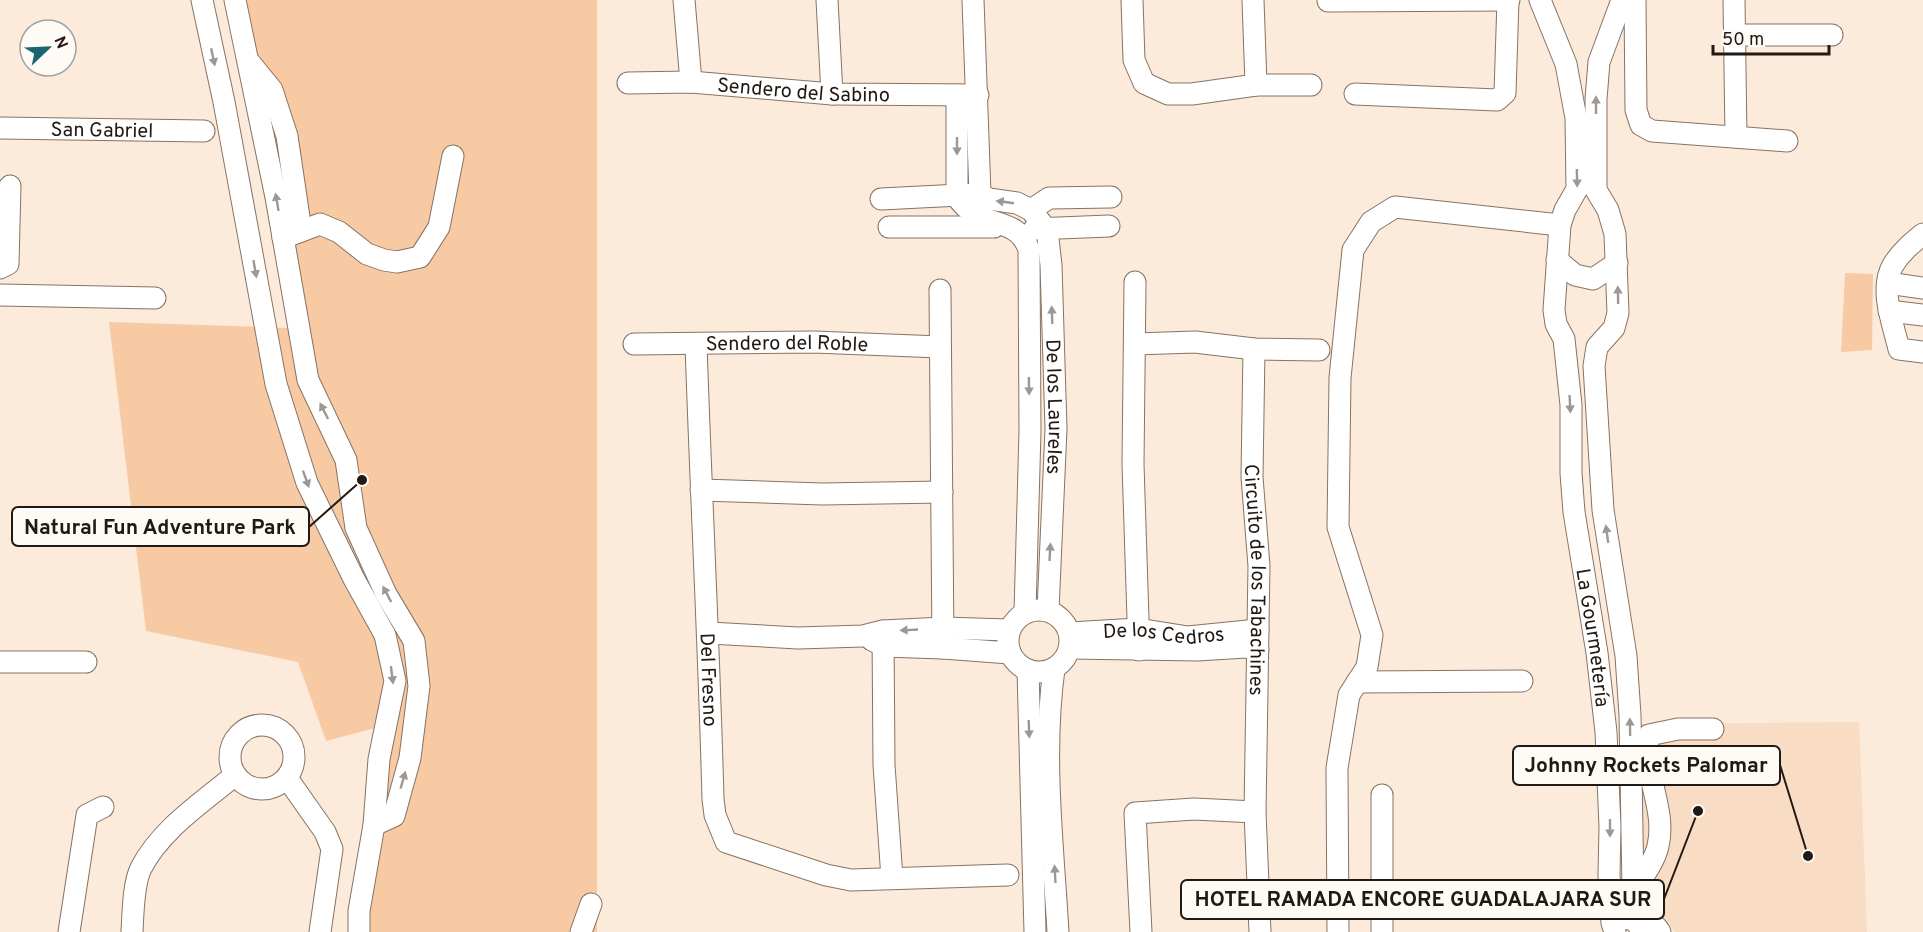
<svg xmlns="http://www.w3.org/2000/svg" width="1923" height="932" viewBox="0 0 1923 932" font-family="Overpass,sans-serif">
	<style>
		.built { fill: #f8dcc4 }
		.green { fill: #f7caa4 }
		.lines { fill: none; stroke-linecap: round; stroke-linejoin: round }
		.minor-casing { stroke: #877363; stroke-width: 23 }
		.minor { stroke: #fff; stroke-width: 21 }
		.oneway { fill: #9b9895 }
		.labels { text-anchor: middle; stroke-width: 4.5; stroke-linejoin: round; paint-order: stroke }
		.street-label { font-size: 20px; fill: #211913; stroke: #fefaf6 }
		.leader { fill: none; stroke: #211913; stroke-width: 2 }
		.callout-dot { fill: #211913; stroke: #fefaf6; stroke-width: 2 }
		.callout { fill: #fefaf6; stroke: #211913; stroke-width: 2 }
		.callout-label { font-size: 21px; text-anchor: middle; font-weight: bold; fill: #211913 }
	</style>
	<rect width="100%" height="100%" fill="#fceadb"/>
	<!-- built -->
	<polygon class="built" points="1859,722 1867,932 1675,932 1646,895 1634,724"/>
	<!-- green -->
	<g class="green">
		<polygon points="225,0 597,0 597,932 352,932 394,723 326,741 298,662 146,631 109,322 290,328"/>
		<polygon points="1845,273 1873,274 1872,350 1841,352"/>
	</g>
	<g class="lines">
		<defs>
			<g id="minor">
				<polyline points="202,0 224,102 276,384 307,483 354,579 385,635 395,681 379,759 374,825 359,911 359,932"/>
				<polyline points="235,0 276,197 308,380 346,460 356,528 386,594 414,641 419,686 410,758 394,816 374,825"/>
				<polyline points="684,0 691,82"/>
				<polyline points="827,0 832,94"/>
				<polyline points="973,0 980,194"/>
				<polyline points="1132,0 1134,60 1144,83 1168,94 1192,94 1256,85 1311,85"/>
				<polyline points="1253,0 1256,85"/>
				<path id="s1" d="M1540 0 1566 64 1576 118 1577 189 1565 210 1560 225 1554 310 1556 324 1564 339 1571 405V473L1574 512 1597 653 1606 732 1610 827 1609 875 1612 923 1615 932"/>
				<polyline points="1622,0 1599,62 1596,99 1596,190 1608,210 1615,234 1618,313 1614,328 1597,347 1594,366 1603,510 1626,656 1630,715 1633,891 1636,918 1641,932"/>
				<polyline points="1635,0 1636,110 1641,125 1652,131 1787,141"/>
				<polyline points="1734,0 1736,137"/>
				<polyline points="1328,1 1509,0"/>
				<polyline points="1734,35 1832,35"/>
				<polyline points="250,63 272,90 287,136 301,231"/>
				<path id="s2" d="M628 83 691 82 832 94 978 95"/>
				<polyline points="1355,94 1497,100 1505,93 1508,0"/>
				<path d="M957 95V197C962 204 967 209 974 214 996 226 1020 222 1029 250L1030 431 1025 612"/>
				<path id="s3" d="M0 128 204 131"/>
				<path id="s4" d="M881 199 980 194 989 199 1017 203 1031 210 1047 230 1051 265 1056 429 1048 610"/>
				<polyline points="1031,210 1049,198 1111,197"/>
				<polyline points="889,227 994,227"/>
				<polyline points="1034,229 1109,226"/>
				<path d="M1923 234C1912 243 1901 252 1893 265 1879 289 1893 324 1899 349L1923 352"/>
				<polyline points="283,238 320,224 339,232 367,254 384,260 397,262 420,257 439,227 453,156"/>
				<polyline points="1557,260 1575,275 1593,279 1617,263"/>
				<polyline points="0,268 8,264 10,186"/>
				<polyline points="1135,282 1133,464 1139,650"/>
				<polyline points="1888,283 1923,288"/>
				<polyline points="940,290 943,648"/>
				<polyline points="0,295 155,298"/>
				<polyline points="1889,311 1923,315"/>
				<path id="s5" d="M634 344 814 342 940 347"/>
				<path id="s6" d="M696 344C701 495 709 647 713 799L715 815 726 842 826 875 851 880 1008 875"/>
				<polyline points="1135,344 1195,342 1254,349 1319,350"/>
				<path id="s7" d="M1254 349 1252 477 1259 566 1255 812 1260 932"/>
				<polyline points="701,490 822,494 942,492"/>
				<circle cx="1039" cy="641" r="31"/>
				<polyline points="883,631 884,765 892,878"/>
				<polyline points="709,633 798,638 863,636 883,631 943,628 1009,630"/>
				<path id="s8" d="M1070 633 1138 629 1188 637 1258 630"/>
				<polyline points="872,640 884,646 943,648 1010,653"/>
				<polyline points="1070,648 1197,650 1246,647 1258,650"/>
				<polyline points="0,662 86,662"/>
				<path d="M1054 669C1042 756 1053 845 1058 932"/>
				<polyline points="1028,670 1035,932"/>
				<polyline points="1357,682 1522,681"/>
				<circle cx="262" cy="757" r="32"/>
				<polyline points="287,778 325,832 332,849 320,932"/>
				<polyline points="1382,795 1382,932"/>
				<path d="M1633 891C1642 878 1655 861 1658 846 1667 808 1641 771 1649 735L1678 729H1713"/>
				<path d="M1628 919C1641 917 1653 920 1660 932"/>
				<polyline points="69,932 87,815 103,807"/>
				<path d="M132 932C133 915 133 884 141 868 161 829 202 803 235 775"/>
				<polyline points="581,932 591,904"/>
				<polyline points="1141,932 1135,813 1194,809 1255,812"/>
				<polyline points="1338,932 1337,768 1349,695 1367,667 1372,635 1338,527 1340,378 1353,250 1371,222 1395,207 1560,225"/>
			</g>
		</defs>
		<!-- minor casing -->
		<use href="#minor" class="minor-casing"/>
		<!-- minor -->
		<use href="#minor" class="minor"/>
	</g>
	<!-- one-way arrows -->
	<defs><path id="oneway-solid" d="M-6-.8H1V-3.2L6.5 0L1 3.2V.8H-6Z" transform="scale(1.5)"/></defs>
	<g class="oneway">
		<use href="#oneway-solid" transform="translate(213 57) rotate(78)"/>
		<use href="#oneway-solid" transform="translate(1596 105) rotate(-90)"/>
		<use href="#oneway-solid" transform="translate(957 146) rotate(90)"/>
		<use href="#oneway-solid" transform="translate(1577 178) rotate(89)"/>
		<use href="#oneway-solid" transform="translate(277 202) rotate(-100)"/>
		<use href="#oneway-solid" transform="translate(1005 202) rotate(-172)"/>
		<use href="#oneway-solid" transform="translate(255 269) rotate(80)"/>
		<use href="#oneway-solid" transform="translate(1618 295) rotate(-91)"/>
		<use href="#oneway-solid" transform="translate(1052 315) rotate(-92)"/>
		<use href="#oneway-solid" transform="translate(1029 386) rotate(89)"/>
		<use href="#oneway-solid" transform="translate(1570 404) rotate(87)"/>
		<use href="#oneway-solid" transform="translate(324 411) rotate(-117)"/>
		<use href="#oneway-solid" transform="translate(306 479) rotate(70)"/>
		<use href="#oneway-solid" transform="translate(1607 534) rotate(-98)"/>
		<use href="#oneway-solid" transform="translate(1050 552) rotate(-87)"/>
		<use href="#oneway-solid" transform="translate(387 594) rotate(-118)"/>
		<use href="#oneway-solid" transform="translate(909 630) rotate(177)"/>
		<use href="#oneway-solid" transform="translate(392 675) rotate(83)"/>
		<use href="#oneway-solid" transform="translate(1630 727) rotate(-91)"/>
		<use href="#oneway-solid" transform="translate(1029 729) rotate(88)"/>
		<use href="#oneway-solid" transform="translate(403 780) rotate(-74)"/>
		<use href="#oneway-solid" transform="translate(1610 828) rotate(90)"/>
		<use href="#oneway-solid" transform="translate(1055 874) rotate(-93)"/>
	</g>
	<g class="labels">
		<!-- street labels -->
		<g class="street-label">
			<text dy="7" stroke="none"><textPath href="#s2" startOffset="176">Sendero del Sabino</textPath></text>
			<text dy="7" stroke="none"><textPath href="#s3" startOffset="102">San Gabriel</textPath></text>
			<text dy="7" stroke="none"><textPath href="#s5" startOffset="153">Sendero del Roble</textPath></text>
			<text dy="7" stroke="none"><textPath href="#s4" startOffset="356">De los Laureles</textPath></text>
			<text dy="7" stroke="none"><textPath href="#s7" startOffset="231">Circuito de los Tabachines</textPath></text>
			<text dy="7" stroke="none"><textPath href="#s8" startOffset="94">De los Cedros</textPath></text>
			<text dy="7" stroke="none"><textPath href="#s1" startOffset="652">La Gourmetería</textPath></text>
			<text dy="7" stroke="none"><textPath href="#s6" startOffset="336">Del Fresno</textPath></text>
		</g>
	</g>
	<!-- callouts -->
	<path class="leader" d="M362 480L309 527M1808 856L1780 765M1698 811L1664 899"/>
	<g class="callout-dot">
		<circle cx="362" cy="480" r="6"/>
		<circle cx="1808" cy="856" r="6"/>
		<circle cx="1698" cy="811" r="6"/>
	</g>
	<g class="callout">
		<rect x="12" y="507" width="297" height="39" rx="6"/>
		<rect x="1513" y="746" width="267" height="39" rx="6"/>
		<rect x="1181" y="880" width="483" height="39" rx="6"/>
	</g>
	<g class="callout-label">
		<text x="160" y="534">Natural Fun Adventure Park</text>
		<text x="1646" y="772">Johnny Rockets Palomar</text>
		<text x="1423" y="906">HOTEL RAMADA ENCORE GUADALAJARA SUR</text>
	</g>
	<!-- north arrow -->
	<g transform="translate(48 48) rotate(67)"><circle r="28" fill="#fefaf6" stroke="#a6a09b" stroke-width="1.5"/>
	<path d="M0-4.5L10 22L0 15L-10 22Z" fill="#1a6670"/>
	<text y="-9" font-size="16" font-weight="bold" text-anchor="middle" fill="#211913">N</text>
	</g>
	<!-- scale -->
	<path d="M1713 45v9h116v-9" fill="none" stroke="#211913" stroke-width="3"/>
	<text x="1722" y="45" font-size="18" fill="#211913" stroke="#fefaf6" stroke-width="4.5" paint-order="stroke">50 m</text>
</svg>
